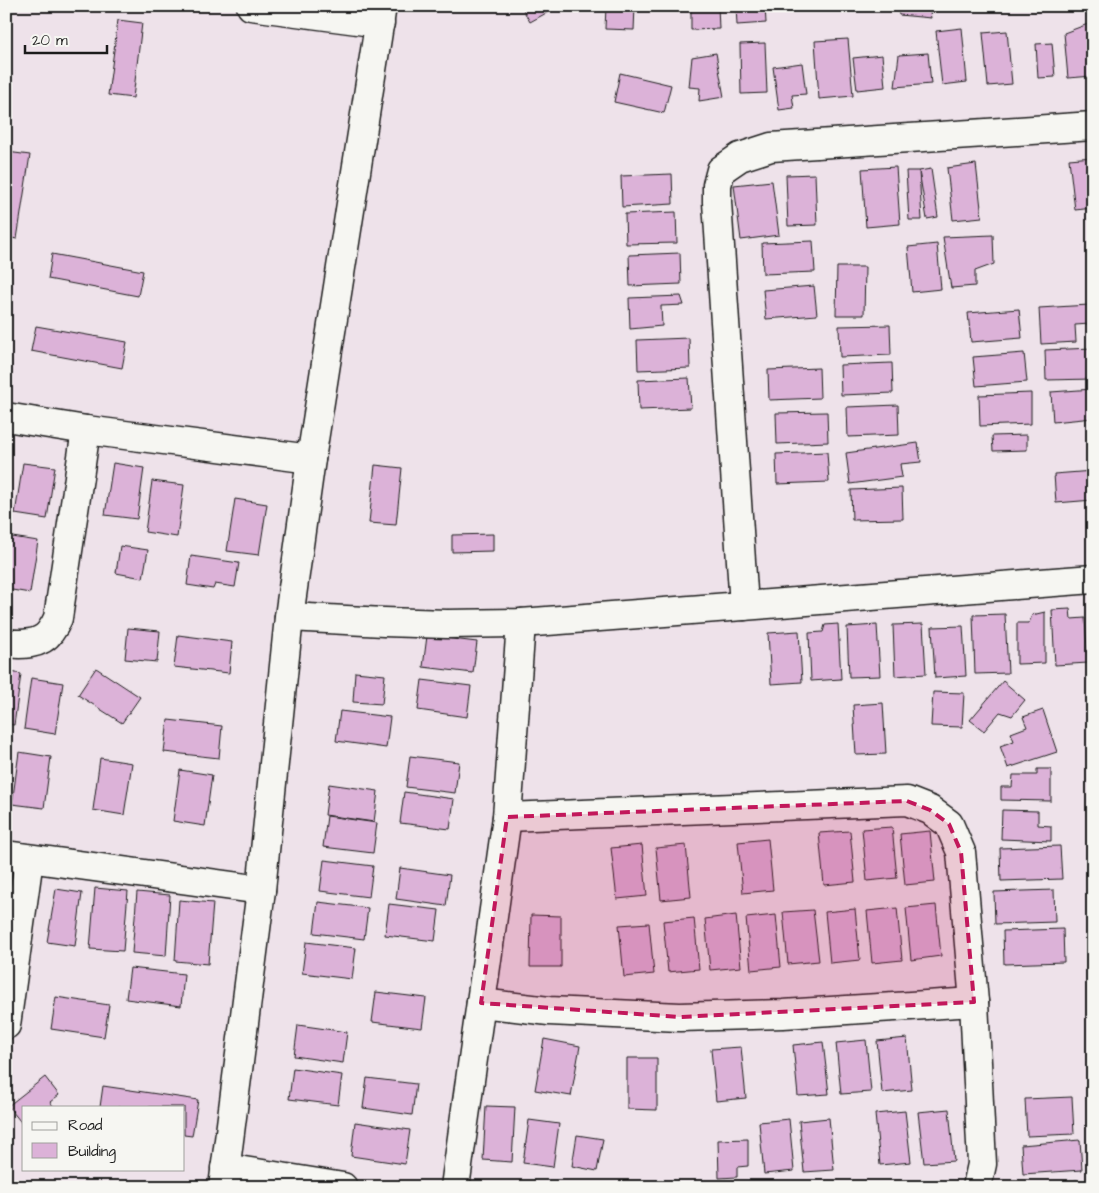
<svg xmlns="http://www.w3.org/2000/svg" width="1099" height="1193" viewBox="0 0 1099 1193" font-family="'Architects Daughter',sans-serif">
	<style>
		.building { fill: #dcb2d8; stroke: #1c1c1c }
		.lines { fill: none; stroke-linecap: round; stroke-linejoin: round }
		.street-casing { stroke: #1c1c1c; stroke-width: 31 }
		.street { stroke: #f6f6f2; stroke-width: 28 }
		.marked { fill: #c2185b; fill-opacity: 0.2; stroke: #c2185b; stroke-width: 4; stroke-dasharray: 10 6; stroke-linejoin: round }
	</style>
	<rect width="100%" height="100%" fill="#eee2ea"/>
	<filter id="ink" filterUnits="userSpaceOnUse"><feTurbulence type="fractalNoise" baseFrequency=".02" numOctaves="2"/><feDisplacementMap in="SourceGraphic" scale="10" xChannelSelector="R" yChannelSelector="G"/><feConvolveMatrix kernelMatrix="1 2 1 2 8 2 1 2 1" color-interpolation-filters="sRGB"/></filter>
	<g filter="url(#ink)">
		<!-- building -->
		<g class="building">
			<polygon points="521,6 559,6 530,22"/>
			<polygon points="606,6 635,6 634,30 605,29"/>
			<polygon points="691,6 718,6 719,29 691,30"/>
			<polygon points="736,6 765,6 766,23 737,25"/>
			<polygon points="897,6 929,6 931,18 899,15"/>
			<polygon points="118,20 142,23 133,98 108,95"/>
			<polygon points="1088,24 1093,76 1068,78 1064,33"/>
			<polygon points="962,28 967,82 942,85 936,31"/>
			<polygon points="1007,31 1012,84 988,86 983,33"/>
			<polygon points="848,39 853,96 819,99 815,41"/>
			<polygon points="765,43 767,93 741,94 740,44"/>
			<polygon points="1052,43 1055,77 1038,78 1036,44"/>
			<polygon points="716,53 724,97 699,101 700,88 689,87 692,57"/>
			<polygon points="928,53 931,84 895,87 899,55"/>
			<polygon points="882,55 885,87 857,90 853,58"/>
			<polygon points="802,63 806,94 792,95 794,108 779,110 773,67"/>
			<polygon points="620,73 671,85 664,113 614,102"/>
			<polygon points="7,152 30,155 17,239 6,237 6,158"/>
			<polygon points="1093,157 1093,208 1075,210 1069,159"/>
			<polygon points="976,164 982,217 953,220 947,168"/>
			<polygon points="896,167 900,224 866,227 862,169"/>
			<polygon points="931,169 938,217 927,219 919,171"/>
			<polygon points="906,171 919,171 922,220 909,220"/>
			<polygon points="672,174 673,204 622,207 621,176"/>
			<polygon points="815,174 817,225 788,226 786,175"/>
			<polygon points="772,181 779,235 741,240 734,185"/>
			<polygon points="676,212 677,243 626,244 625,214"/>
			<polygon points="993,235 994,264 975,271 975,286 951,288 943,237"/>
			<polygon points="813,241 815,272 763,274 762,243"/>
			<polygon points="937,244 941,289 912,292 908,247"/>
			<polygon points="680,253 681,284 630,286 629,255"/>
			<polygon points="52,254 143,271 138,296 48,279"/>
			<polygon points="837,267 865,267 864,315 836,315"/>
			<polygon points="814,286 817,315 766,319 763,290"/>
			<polygon points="681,296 684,305 661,306 662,326 630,329 629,298"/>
			<polygon points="1089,305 1090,324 1075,325 1076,342 1041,344 1039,308"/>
			<polygon points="1019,309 1022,338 971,342 968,313"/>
			<polygon points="890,325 891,355 840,357 839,326"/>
			<polygon points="36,326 127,342 122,368 31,351"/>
			<polygon points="689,338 690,368 638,370 637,340"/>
			<polygon points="1093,348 1093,379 1046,380 1045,350"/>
			<polygon points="1024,353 1027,382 976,386 973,357"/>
			<polygon points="892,363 893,393 841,395 840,365"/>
			<polygon points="819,368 820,398 769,400 768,370"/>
			<polygon points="689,378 691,408 639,410 638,380"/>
			<polygon points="1093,389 1093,418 1053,422 1051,392"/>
			<polygon points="1031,393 1031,424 980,426 979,395"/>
			<polygon points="898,405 899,435 848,437 847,407"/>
			<polygon points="827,412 828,442 777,444 776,413"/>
			<polygon points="1027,435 1027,450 993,451 992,436"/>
			<polygon points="918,443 921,462 900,464 902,477 850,484 846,453"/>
			<polygon points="827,452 829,482 777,484 776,454"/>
			<polygon points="23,463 55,467 47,519 15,514"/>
			<polygon points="113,463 144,468 137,519 105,515"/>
			<polygon points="375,465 402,468 396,525 369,523"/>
			<polygon points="1093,471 1093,500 1056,503 1054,474"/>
			<polygon points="152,481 184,485 177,537 145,532"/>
			<polygon points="902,488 903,519 852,520 851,490"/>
			<polygon points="235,499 267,504 259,555 227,551"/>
			<polygon points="493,534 493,551 452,552 452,535"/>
			<polygon points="6,536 38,541 30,593 6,589"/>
			<polygon points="120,546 148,550 143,578 116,573"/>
			<polygon points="191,556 239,563 235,587 215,584 213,589 187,585"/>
			<polygon points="1070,609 1071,619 1085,618 1088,663 1055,665 1052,610"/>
			<polygon points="1045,612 1045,663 1017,664 1017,623 1029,623 1032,615"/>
			<polygon points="1005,614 1008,673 975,674 973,615"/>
			<polygon points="838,624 841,679 811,681 809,633 823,632 825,625"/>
			<polygon points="923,624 926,674 895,676 893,625"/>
			<polygon points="877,625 880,676 849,677 847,627"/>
			<polygon points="963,626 966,676 935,678 932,627"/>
			<polygon points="128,628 160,631 157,662 125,659"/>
			<polygon points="799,631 802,682 771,684 768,633"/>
			<polygon points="178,635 232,642 229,673 174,667"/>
			<polygon points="427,636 477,642 473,673 423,667"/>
			<polygon points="96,668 140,697 122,723 78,695"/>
			<polygon points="6,671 21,674 14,725 6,724"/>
			<polygon points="355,672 385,675 382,704 353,702"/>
			<polygon points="31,678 63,683 55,734 24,729"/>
			<polygon points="422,680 471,686 467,717 418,710"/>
			<polygon points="1003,681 1025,700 1012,716 1000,712 984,731 970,720"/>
			<polygon points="933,692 964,693 962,727 931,726"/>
			<polygon points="883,703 886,754 856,755 853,705"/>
			<polygon points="1043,710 1057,752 1008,768 1000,746 1014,741 1011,733 1027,727 1023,717"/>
			<polygon points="340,711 390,717 386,748 336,741"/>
			<polygon points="168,720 222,726 219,758 164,752"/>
			<polygon points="19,752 51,757 44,808 12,804"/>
			<polygon points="410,756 459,762 455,793 406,787"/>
			<polygon points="100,758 132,763 124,815 93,810"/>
			<polygon points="1037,769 1051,769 1051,801 1001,800 1001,787 1012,787 1013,775 1037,775"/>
			<polygon points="180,770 212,775 205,826 173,821"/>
			<polygon points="329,784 378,791 374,822 325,815"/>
			<polygon points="404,792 454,799 450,829 400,823"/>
			<polygon points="1002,810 1038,811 1038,825 1051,826 1051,841 1001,839"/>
			<polygon points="327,816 377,823 373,853 323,847"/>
			<polygon points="892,827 897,878 867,881 862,829"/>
			<polygon points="850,831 855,882 824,885 819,833"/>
			<polygon points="930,831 935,882 905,885 900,834"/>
			<polygon points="768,839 773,890 743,893 738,842"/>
			<polygon points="642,845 647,896 617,899 611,848"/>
			<polygon points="686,845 691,897 661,900 656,848"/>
			<polygon points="1060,846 1062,879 1001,881 1000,848"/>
			<polygon points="324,860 373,866 369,897 320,891"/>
			<polygon points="400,868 450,875 446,906 396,899"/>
			<polygon points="95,888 128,891 123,951 90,949"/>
			<polygon points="56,889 82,893 75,946 47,942"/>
			<polygon points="1054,890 1055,922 995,924 994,892"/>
			<polygon points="137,892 170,895 166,956 132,953"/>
			<polygon points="179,900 213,903 208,964 175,961"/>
			<polygon points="318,902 368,908 364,939 314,933"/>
			<polygon points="389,904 439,910 435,941 385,935"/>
			<polygon points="936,905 941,956 911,960 906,908"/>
			<polygon points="897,908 902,960 872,963 867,911"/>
			<polygon points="855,909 860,960 830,963 825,912"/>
			<polygon points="813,910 819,961 788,964 783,912"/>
			<polygon points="531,915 561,916 561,967 530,967"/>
			<polygon points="736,915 741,967 710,970 705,919"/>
			<polygon points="776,915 781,967 751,970 746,918"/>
			<polygon points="694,918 699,969 668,972 663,921"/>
			<polygon points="649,923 654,974 624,977 619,925"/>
			<polygon points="1063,929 1064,962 1004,964 1003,931"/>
			<polygon points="306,942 356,948 352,979 302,973"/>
			<polygon points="130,968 184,974 181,1006 126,999"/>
			<polygon points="376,992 426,998 422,1028 372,1022"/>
			<polygon points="56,997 109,1005 104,1037 51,1029"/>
			<polygon points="298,1025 347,1032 343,1063 294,1056"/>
			<polygon points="907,1038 912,1090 882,1093 877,1041"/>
			<polygon points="544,1039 580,1046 571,1096 535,1090"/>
			<polygon points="866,1040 871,1092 841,1094 836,1043"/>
			<polygon points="823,1042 829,1094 798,1096 793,1045"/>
			<polygon points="741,1047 746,1098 716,1101 711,1049"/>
			<polygon points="627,1058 657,1058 657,1110 627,1109"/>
			<polygon points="293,1068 342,1075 338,1105 289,1099"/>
			<polygon points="45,1077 59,1095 50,1102 54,1107 24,1107 24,1126 8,1106"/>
			<polygon points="367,1078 416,1084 412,1115 363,1108"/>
			<polygon points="103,1086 198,1100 192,1136 184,1135 184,1107 100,1107"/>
			<polygon points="1072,1097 1074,1134 1027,1136 1025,1099"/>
			<polygon points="486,1106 515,1107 512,1162 483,1160"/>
			<polygon points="949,1109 954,1161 924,1163 918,1112"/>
			<polygon points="905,1111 911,1162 880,1165 875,1114"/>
			<polygon points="829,1118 834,1170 804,1172 799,1121"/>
			<polygon points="789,1119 794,1171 764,1174 759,1122"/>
			<polygon points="529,1120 559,1124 553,1167 523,1163"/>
			<polygon points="355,1122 410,1130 405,1164 351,1156"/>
			<polygon points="577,1135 603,1139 597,1171 572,1166"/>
			<polygon points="748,1139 748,1166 737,1167 737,1177 719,1178 718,1140"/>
			<polygon points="1080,1140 1082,1170 1023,1174 1021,1145"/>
			<polygon points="1077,1180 1078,1187 1032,1187"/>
		</g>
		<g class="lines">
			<defs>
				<g id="street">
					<polyline points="251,6 380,23"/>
					<polyline points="6,417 86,430 311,459"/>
					<polyline points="744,606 717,202 717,185 721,170 740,157 771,147 1093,126"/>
					<polyline points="289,617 384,622 447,624 521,623 1093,579"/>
					<path d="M6 643C20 645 41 645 50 632 53 628 56 623 58 618L86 430"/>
					<polyline points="507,817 907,801 930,810 949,824 961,852 974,1002 982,1164 977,1187"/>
					<polyline points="6,855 261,890"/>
					<polyline points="481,1003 549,1011 680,1017 783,1014 974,1002"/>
					<polyline points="6,1025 29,859"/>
					<polyline points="225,1168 343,1187"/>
					<polyline points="223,1187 261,890 289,617 311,459 382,6"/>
					<polyline points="455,1187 507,817 521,623"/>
				</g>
			</defs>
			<!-- street casing -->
			<use href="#street" class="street-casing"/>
			<!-- street -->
			<use href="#street" class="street"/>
		</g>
	</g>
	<!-- marked area -->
	<path class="marked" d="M907 801 930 810 949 824 961 852 974 1002 680 1017 481 1003 507 817Z"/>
	<!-- margin -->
	<rect width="1099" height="1193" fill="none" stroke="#f6f6f2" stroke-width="25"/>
	<rect x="12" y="12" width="1074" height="1168" fill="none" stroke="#1c1c1c" stroke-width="2" filter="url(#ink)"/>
	<!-- legend -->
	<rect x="22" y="1106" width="162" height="65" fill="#f6f6f2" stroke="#9f9f9c"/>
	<rect x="32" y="1122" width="25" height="8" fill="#f6f6f2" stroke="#9f9f9c"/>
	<text x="68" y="1130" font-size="15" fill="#1c1c1c">Road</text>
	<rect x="32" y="1143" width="25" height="15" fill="#dcb2d8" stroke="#9f9f9c"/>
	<text x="68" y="1156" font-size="15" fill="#1c1c1c">Building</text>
	<!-- scale -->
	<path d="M25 45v8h82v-8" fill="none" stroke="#1c1c1c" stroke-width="2.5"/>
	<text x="32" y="45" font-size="15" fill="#1c1c1c" stroke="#f6f6f2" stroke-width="4" paint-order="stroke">20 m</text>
</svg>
